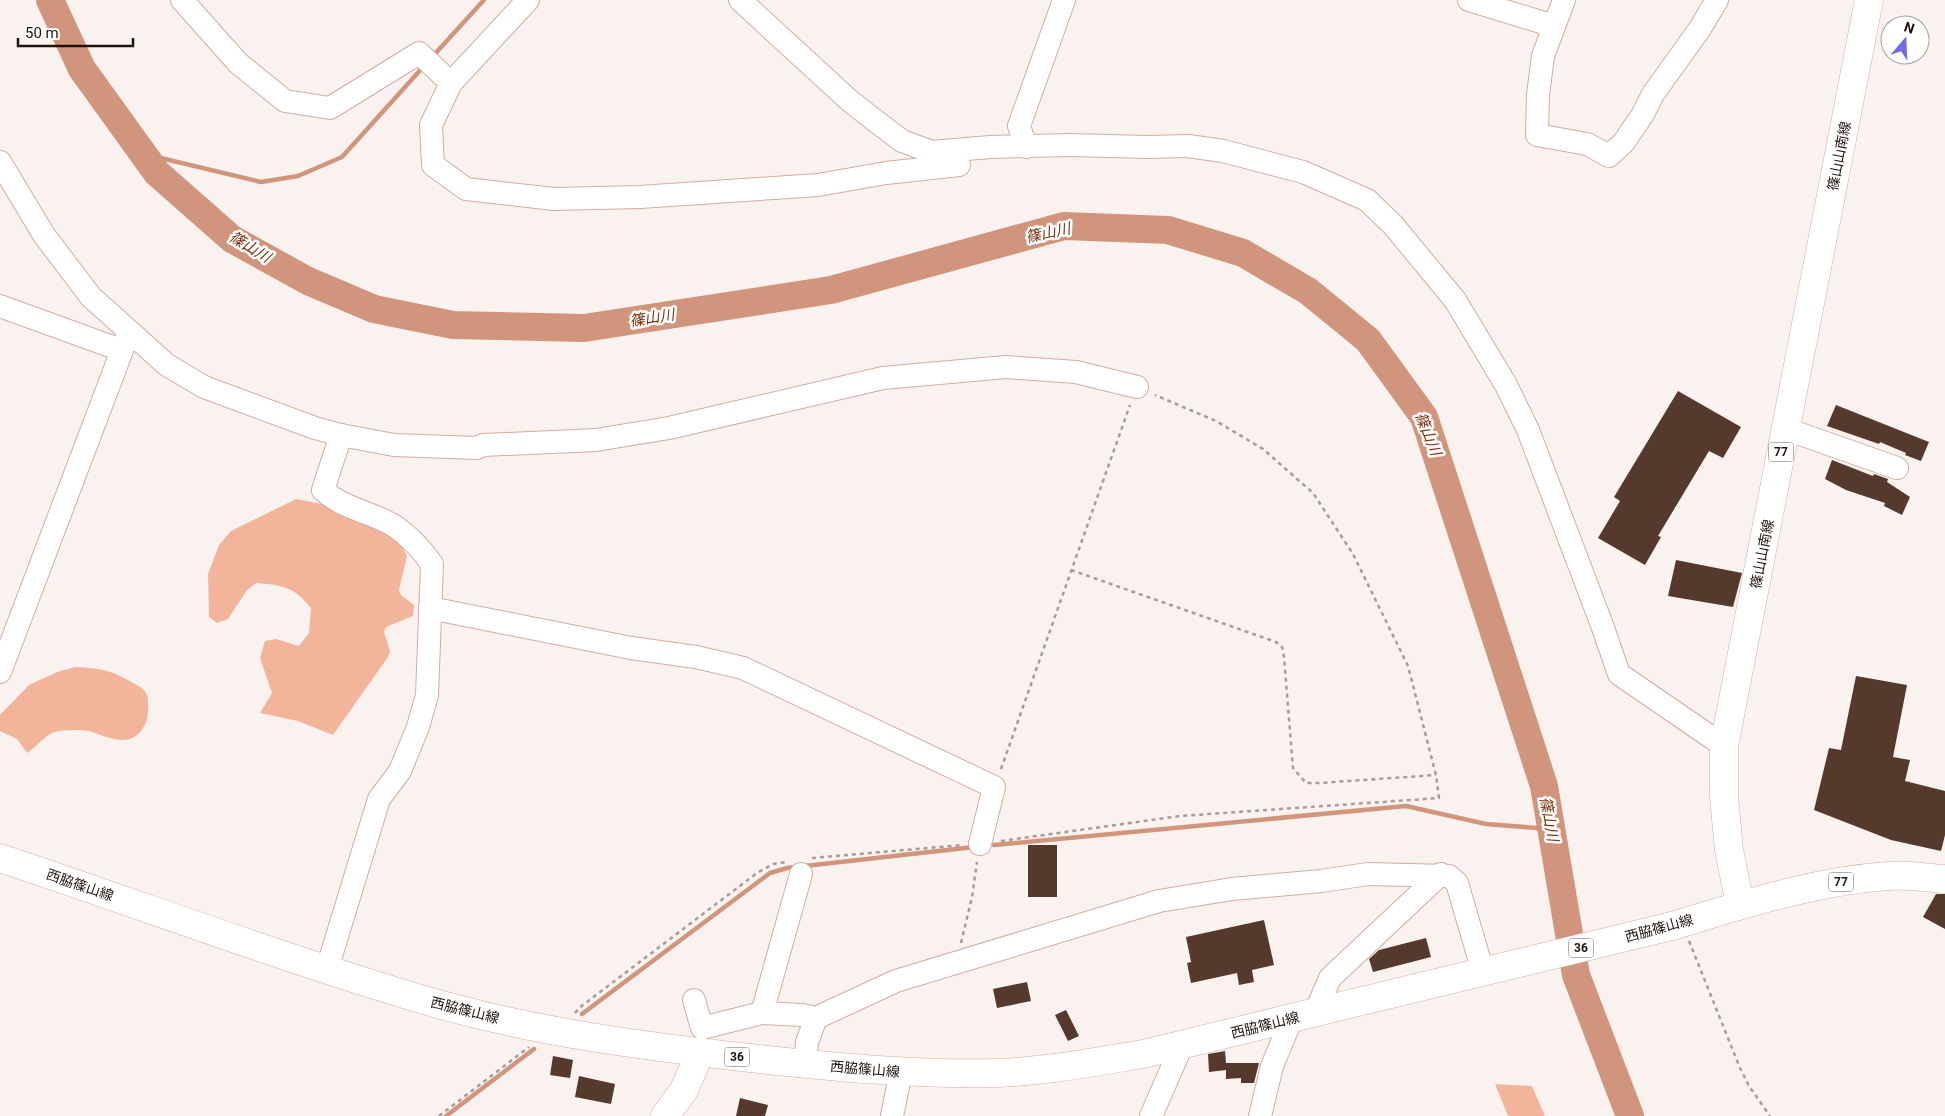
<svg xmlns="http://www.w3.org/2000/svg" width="1945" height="1116" viewBox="0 0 1945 1116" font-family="Roboto,'Noto Sans JP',sans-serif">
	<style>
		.forest { fill: #f2b49b }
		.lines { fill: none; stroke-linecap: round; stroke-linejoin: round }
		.stream { stroke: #d1957d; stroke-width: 4.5 }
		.river { stroke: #d1957d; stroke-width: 28 }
		.building { fill: #56392d }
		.minor-casing { stroke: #d1ad9f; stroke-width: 24 }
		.major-casing { stroke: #d1ad9f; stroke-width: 29 }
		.path { stroke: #a69c99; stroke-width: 2.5; stroke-dasharray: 4 4; stroke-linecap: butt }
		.minor { stroke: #fff; stroke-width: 22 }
		.major { stroke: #fff; stroke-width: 28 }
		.labels { text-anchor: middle; stroke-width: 5; stroke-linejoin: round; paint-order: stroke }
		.shield { fill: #fff; stroke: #635a56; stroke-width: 1 }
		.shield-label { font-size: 12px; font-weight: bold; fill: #20130e }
		.street-label { font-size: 14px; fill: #20130e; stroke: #fff }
		.water-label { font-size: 15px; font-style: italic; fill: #7a310f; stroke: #fff }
	</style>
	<rect width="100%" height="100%" fill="#faf2ef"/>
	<!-- forest -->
	<g class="forest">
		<path d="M296 499 354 510 399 541 407 556 399 590 401 595 414 605 413 616 386 627 384 632 390 651 388 657 333 735 298 721 260 713 272 693 260 658 265 641 276 639 299 646 309 633 311 608C294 587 283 585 256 583L247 590 228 619 217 623 209 617 208 574 219 545 231 531Z"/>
		<path d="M75 667C104 668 116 672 140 687 148 693 148 697 148 706 148 717 147 723 141 731 127 749 105 735 88 731 79 729 63 730 54 732 46 735 35 748 27 753L17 739 0 731V715L29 685 57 672Z"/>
		<polygon points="1495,1084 1532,1086 1545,1116 1508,1116"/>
	</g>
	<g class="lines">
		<!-- stream -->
		<g class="stream">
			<polyline points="433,56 484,0"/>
			<polyline points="144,154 261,182 298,176 342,157 424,66"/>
			<polyline points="994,845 1406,806 1486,824 1550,829"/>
			<polyline points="582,1014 770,873 787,868 974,847"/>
			<polyline points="446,1116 534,1049"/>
		</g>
		<!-- river -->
		<polyline class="river" points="50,0 82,69 157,173 232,239 308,281 374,309 453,325 584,328 831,290 1064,226 1168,230 1243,253 1308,291 1368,340 1424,417 1544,786 1576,975 1630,1116"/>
	</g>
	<!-- building -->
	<g class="building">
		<polygon points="1678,391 1741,427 1723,458 1709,451 1658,536 1661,537 1645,565 1598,538 1620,501 1614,497"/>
		<polygon points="1836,405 1929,442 1921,461 1905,455 1906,453 1880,442 1879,444 1827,426"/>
		<polygon points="1832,460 1873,476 1874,474 1888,479 1887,482 1910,497 1902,515 1884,506 1885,503 1846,490 1825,479"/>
		<polygon points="1676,560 1742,573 1733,607 1668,596"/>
		<polygon points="1856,676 1907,685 1893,757 1910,760 1905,781 1945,791 1945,835 1941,851 1891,840 1814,810 1829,748 1841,750"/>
		<rect x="1028" y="845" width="29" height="52"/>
		<polygon points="1936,894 1945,894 1945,929 1923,917"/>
		<polygon points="1264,920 1274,965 1252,970 1254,982 1239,985 1237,973 1191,983 1187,963 1191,962 1186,937"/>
		<polygon points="1426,938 1431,957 1373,972 1369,959 1379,950"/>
		<polygon points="1027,982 1031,1001 997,1008 993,989"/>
		<polygon points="1066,1010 1079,1036 1068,1041 1055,1015"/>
		<polygon points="1225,1051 1226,1063 1259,1063 1254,1083 1241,1083 1241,1078 1226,1079 1226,1070 1209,1072 1208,1054"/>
		<polygon points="553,1056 573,1060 570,1078 550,1075"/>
		<polygon points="579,1076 615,1084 611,1104 575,1097"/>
		<polygon points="740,1098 768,1105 765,1116 736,1116"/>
	</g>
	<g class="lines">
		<defs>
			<g id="minor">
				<polyline points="182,0 238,63 285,101 330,108 419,53 451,83"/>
				<polyline points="528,0 451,83 431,125 433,165 466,189 554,199 640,197 818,185 886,173 959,165"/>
				<polyline points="740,0 850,101 877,122 902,141 932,152 990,147 1070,145 1147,147 1188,146 1223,151 1303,172 1367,200 1393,225 1455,300 1506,385 1528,430 1602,625 1619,674 1724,746"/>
				<polyline points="1469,0 1554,26"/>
				<polyline points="1564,0 1543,56 1538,95 1537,135 1587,144 1609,156 1624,142 1643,114 1653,94 1699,30 1717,0"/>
				<polyline points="1026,147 1019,126 1064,0"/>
				<polyline points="0,162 44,235 91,297 167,365 204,387 315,428 341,435 394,445 477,448 483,445 596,440 669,428 883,378 1006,367 1076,372 1137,387"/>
				<polyline points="0,306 121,350"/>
				<polyline points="1786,429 1897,468"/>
				<polyline points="430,608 631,648 696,657 743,668 994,787 980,844"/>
				<polyline points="0,672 129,332"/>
				<polyline points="801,874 762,1013 802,1015 816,1018"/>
				<path d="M327 969 379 799 400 771 418 727 427 695 432 564C422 550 410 537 396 527 373 512 343 509 323 490L341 435"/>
				<polyline points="694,1000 702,1028 762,1013"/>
				<polyline points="1315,1013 1330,978 1441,874"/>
				<polyline points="805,1064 807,1042 816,1018 896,981 1159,901 1232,889 1321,881 1368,874 1449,876 1457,883 1483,972"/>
				<polyline points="892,1116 901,1072"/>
				<polyline points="1151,1116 1182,1045"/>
				<polyline points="1260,1116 1272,1066 1292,1018"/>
			</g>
			<g id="major">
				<path d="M0 858C144 906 285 959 431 1002 535 1032 643 1046 750 1058 832 1067 915 1075 997 1073 1046 1071 1095 1062 1143 1054L1672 926C1742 905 1814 881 1888 876 1906 874 1926 878 1945 879"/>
				<polyline points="1740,905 1729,850 1724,797 1724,746 1869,0"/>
				<polyline points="665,1116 684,1090 700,1053"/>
			</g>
		</defs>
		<!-- minor casing -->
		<use href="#minor" class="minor-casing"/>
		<!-- major casing -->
		<use href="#major" class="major-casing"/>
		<!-- path -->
		<g class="path">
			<polyline points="1071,570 1276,642 1282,647 1284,657 1293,768 1306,783 1319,783 1436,775"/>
			<polyline points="1001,769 1130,405"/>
			<polyline points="1001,841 1180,816 1439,798 1436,775 1408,666 1353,554 1313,493 1263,449 1216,421 1155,395"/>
			<polyline points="812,858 963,845"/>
			<polyline points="1689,941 1740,1068 1749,1086 1770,1116"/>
			<polyline points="961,943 972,897 977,862"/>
			<polyline points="575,1013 579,1008 757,873 773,864 786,862"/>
			<polyline points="439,1116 529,1047"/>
		</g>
		<!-- minor -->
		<use href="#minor" class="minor"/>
		<!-- major -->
		<use href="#major" class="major"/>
	</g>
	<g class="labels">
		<!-- shield labels -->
		<g class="shield">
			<rect x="1768.5" y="442.5" width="25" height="19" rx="4"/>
			<rect x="1828.5" y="872.5" width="25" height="19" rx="4"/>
			<rect x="1568.5" y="938.5" width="25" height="19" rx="4"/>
			<rect x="724.5" y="1047.5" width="25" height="19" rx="4"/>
		</g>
		<g class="shield-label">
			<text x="1781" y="456">77</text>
			<text x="1841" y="886">77</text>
			<text x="1581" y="952">36</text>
			<text x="737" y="1061">36</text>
		</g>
		<!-- street labels -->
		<g class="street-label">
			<text transform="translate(1839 156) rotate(-79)" y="5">篠山山南線</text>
			<text transform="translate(1762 554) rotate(-79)" y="5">篠山山南線</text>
			<text transform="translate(80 885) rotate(19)" y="5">西脇篠山線</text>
			<text transform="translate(1659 928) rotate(-15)" y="5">西脇篠山線</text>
			<text transform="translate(465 1010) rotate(14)" y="5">西脇篠山線</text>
			<text transform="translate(1265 1025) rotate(-14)" y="5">西脇篠山線</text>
			<text transform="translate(865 1069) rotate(5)" y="5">西脇篠山線</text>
		</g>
		<!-- water labels -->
		<g class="water-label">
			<text transform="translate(1048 233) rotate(-12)" y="5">篠山川</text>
			<text transform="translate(250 247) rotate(31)" y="5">篠山川</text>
			<text transform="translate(652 318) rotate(-9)" y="5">篠山川</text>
			<text transform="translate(1428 434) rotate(68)" y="5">篠山川</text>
			<text transform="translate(1549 819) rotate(80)" y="5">篠山川</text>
		</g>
	</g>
	<!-- north arrow -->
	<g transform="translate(1905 40) rotate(19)"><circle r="24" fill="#ffffff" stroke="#a6a19f"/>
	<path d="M0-4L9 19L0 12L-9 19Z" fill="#726ce6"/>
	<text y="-8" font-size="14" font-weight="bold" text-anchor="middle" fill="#20130e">N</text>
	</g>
	<!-- scale -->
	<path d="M18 38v8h115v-8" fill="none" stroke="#20130e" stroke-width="2.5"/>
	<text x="25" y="38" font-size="15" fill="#20130e" stroke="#ffffff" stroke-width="4" paint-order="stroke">50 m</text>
</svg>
